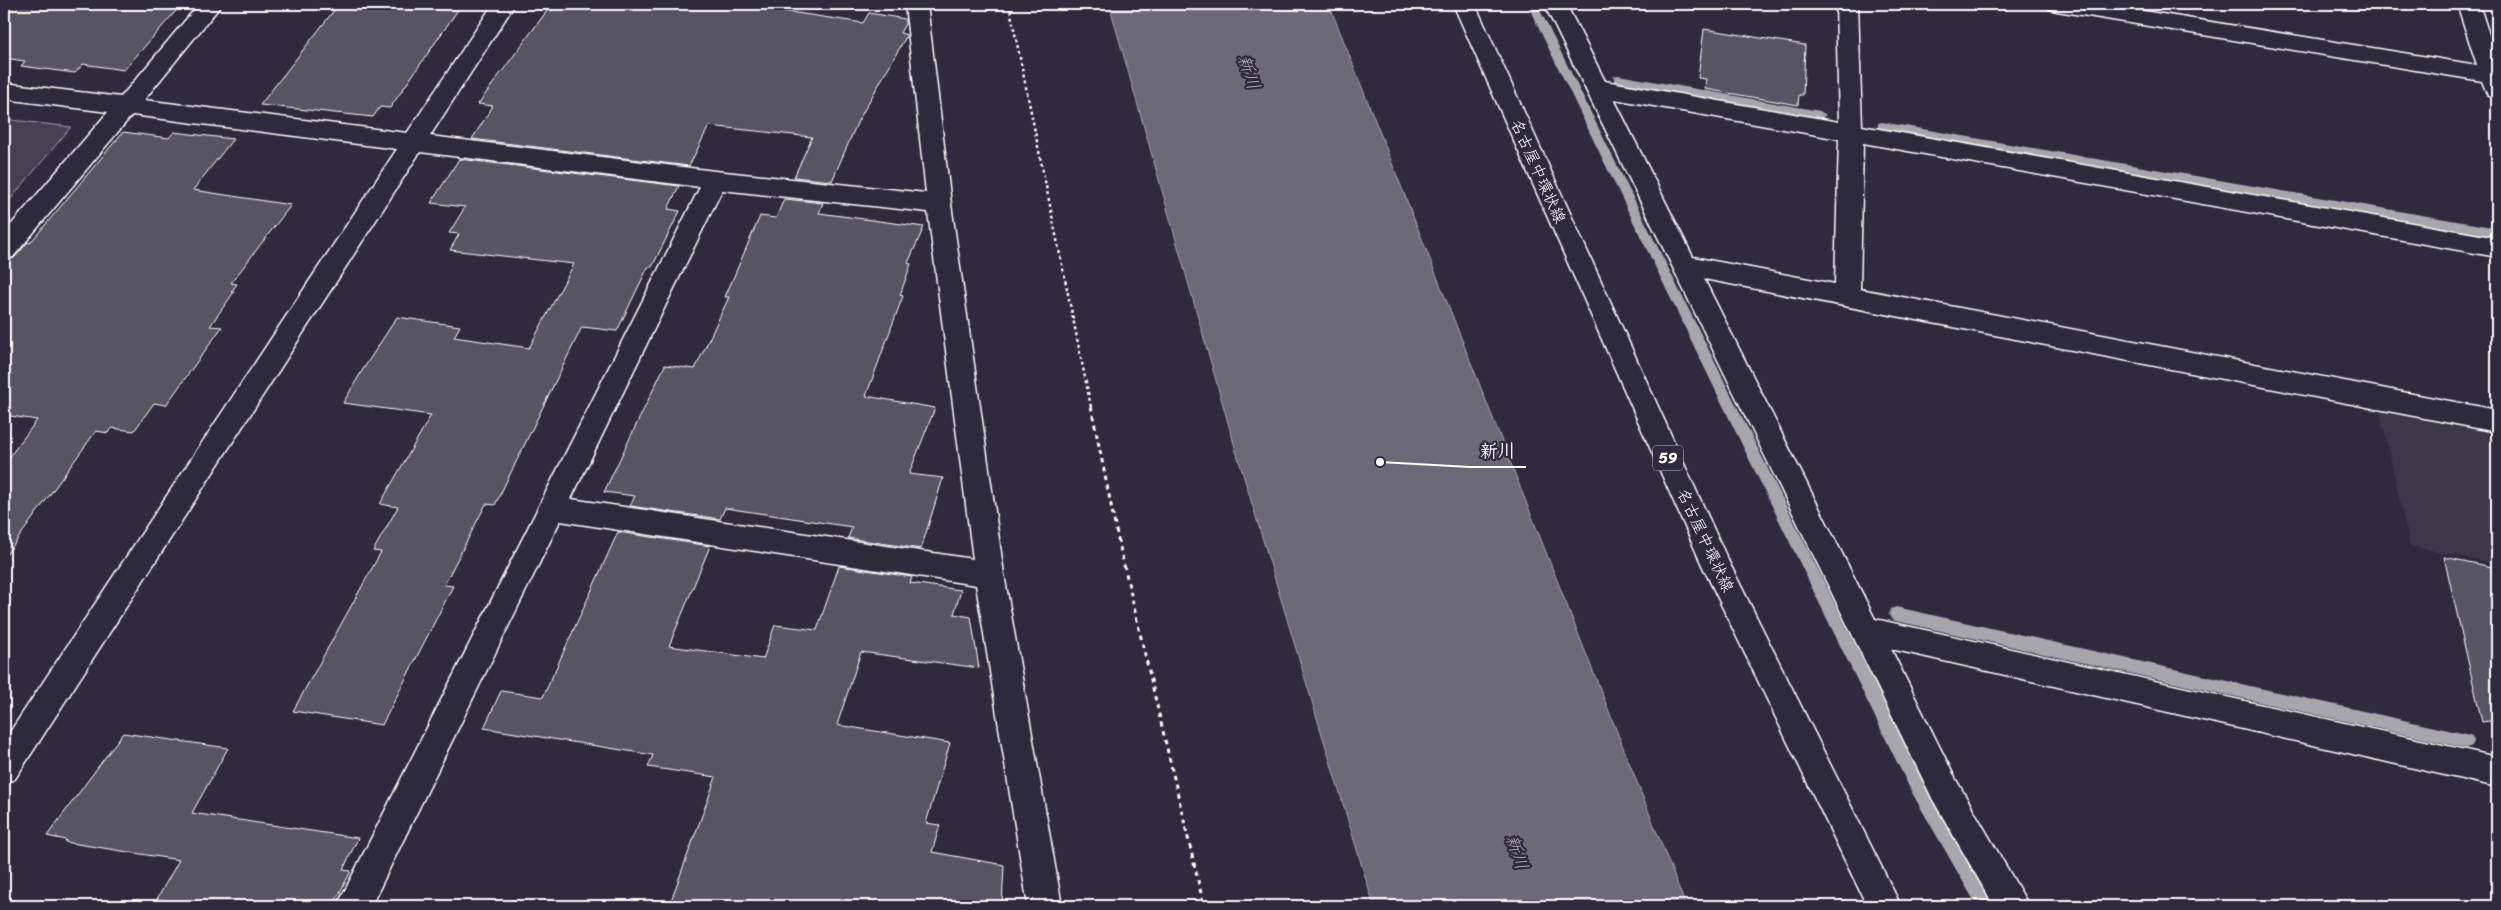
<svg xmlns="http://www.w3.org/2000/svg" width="2501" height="910" viewBox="0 0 2501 910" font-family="Sriracha,'Klee One',sans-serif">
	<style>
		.built { fill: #3c3749 }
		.green { fill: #464152; stroke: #a2a0a8 }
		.water { fill: #6d6a77; stroke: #a7a6ad }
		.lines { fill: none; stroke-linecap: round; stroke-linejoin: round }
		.stream { fill: #a7a6ad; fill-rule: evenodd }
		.building { fill: #595564; stroke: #fff }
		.minor-casing { stroke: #fff; stroke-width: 3 }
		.major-casing { stroke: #fff; stroke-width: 3 }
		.path-far1 { stroke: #fff; stroke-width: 2.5; stroke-dasharray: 3 3; stroke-linecap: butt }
		.path { stroke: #fff; stroke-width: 3; stroke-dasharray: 4.5 4.5; stroke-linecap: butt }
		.minor { fill: #2f2a3d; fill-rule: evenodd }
		.major { fill: #2f2a3d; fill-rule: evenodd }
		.labels { text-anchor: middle; stroke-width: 4.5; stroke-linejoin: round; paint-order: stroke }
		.shield { fill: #2f2a3d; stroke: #c1bfc5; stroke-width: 1 }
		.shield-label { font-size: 15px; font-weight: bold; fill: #fff }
		.street-label { font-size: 16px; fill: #fff; stroke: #2f2a3d }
		.water-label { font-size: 18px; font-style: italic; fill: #b6b4bb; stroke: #2f2a3d }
		.leader { fill: none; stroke: #fff; stroke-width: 2 }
		.callout-dot { fill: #fff; stroke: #2f2a3d; stroke-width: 2 }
		.callout-label { font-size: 18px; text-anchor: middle; font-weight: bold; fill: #fff; stroke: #2f2a3d; stroke-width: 4.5; stroke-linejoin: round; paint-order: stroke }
	</style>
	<rect width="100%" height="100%" fill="#2f2a3d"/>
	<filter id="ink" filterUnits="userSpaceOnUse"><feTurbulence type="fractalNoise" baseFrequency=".02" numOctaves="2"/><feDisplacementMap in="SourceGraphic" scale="10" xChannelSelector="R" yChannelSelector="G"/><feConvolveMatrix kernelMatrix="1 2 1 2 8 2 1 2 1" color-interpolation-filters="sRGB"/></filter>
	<g filter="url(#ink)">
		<!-- built -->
		<polygon class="built" points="2379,408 2497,431 2497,564 2410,546"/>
		<!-- green -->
		<polygon class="green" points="4,119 71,127 4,207"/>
		<!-- water -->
		<polygon class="water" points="1109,4 1329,4 1686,906 1374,906 1236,451"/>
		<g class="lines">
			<!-- stream -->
			<g class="stream">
				<polygon points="1527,4 1537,4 1923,781 1994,906 1977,906 1911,791"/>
				<polygon points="1618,75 1820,111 1826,115 1820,119 1614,82 1614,76"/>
				<polygon points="1882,122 2497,228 2497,238 1878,129 1878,123"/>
				<polygon points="1896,607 2466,734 2472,736 2474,741 2472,746 2466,748 1896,621 1891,619 1889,614 1891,609"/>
			</g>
		</g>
		<!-- building -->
		<g class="building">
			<polygon points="4,4 182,4 124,70 83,64 75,73 21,66 25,61 4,58"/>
			<polygon points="339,4 462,4 390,108 380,107 373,117 260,105"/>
			<polygon points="552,4 737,4 863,23 869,13 905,19 905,24 900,33 907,35 858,121 832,181 794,177 812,137 709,126 689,166 472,139 493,106 478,104"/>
			<polygon points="1704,29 1805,45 1803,95 1799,95 1798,105 1705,89 1706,79 1698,78"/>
			<polygon points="123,132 169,138 174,132 233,139 193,190 291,205 231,283 237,284 231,292 234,292 210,326 222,327 166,405 154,403 134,431 111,428 108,433 96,431 4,558 4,464 37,420 4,415 4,265 8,260 14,258 28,242 30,243"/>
			<polygon points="459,159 679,186 668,209 680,211 652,267 648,267 617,331 582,327 495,505 486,504 444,585 453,586 382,725 293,711 381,552 373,551 398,507 380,504 431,415 343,403 362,371 397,317 460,326 454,337 529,348 574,264 450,250 459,234 449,233 465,207 431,203"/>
			<polygon points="784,199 823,203 819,213 924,227 908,263 911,264 900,295 903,296 866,396 935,408 909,474 943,478 921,549 848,538 852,527 725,508 720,519 630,506 635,496 604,492 665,365 695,369 729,297 725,297 760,216 776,218"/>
			<polygon points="618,532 710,546 669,646 763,659 775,625 817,630 839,566 912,577 910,583 961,590 954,614 971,617 979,668 861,652 837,725 950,743 926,823 940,825 932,852 1004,865 1002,906 669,906 716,777 648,767 653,755 484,728 501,691 543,697"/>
			<polygon points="2444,557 2497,568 2497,720 2482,722"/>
			<polygon points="123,733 228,748 192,813 358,838 343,870 351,871 333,906 200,906 157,899 179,860 65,842 66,840 47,836"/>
		</g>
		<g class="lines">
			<defs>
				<g id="minor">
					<path d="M199 4H222L144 100 407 133 493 4H515L430 136 715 171 926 193 905 4H927L951 204 1004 574 1062 906H1028L976 585 560 521 371 906H337L700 187 420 152 15 779 4 783V741L397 149 132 115 13 257 4 259V233L108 112 4 99V83L121 97ZM722 190 928 212 973 559 571 499Z"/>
					<path d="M1544 4H1566L1605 81 1839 122 1836 4H1858L1862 126 2497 238V257L1863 143 1860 289 2497 410V432L1704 279 1875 619 2497 757V787L1891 649 1955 778 2029 906H1994L1933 800ZM1614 99 1839 139 1835 284 1693 257Z"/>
					<polygon points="2046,4 2100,4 2477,65 2457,4 2479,4 2497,59 2497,98 2488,96 2482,81 2057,11 2049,9"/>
				</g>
				<polygon id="major" points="1453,4 1475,4 1726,556 1901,906 1867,906 1701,563"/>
			</defs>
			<!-- minor casing -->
			<use href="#minor" class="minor-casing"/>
			<!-- major casing -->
			<use href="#major" class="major-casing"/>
			<!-- path-far1 -->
			<polyline class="path-far1" points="1009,4 1091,407"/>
			<!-- path -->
			<polyline class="path" points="1091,406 1117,535 1204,906"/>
			<!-- minor -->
			<use href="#minor" class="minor"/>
			<!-- major -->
			<use href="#major" class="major"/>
		</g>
	</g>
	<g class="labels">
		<!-- shield labels -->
		<rect class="shield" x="1653" y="445.5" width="30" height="25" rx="4"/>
		<g class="shield-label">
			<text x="1668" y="463">59</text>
		</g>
		<!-- street labels -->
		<g class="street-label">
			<text transform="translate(1539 171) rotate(66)" y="6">名古屋中環状線</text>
			<text transform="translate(1706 540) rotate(65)" y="6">名古屋中環状線</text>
		</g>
		<!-- water labels -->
		<g class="water-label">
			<text transform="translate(1249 72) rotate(71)" y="6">新川</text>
			<text transform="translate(1517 852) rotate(71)" y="6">新川</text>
		</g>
	</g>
	<!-- callouts -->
	<path class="leader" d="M1380 462L1470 467H1526"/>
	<circle class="callout-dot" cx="1380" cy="462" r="5"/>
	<g class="callout-label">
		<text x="1498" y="457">新川</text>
	</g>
	<!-- margin -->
	<rect width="2501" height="910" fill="none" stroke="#2f2a3d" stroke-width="20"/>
	<rect x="10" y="10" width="2481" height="890" fill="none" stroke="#fff" stroke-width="2" filter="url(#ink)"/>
</svg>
